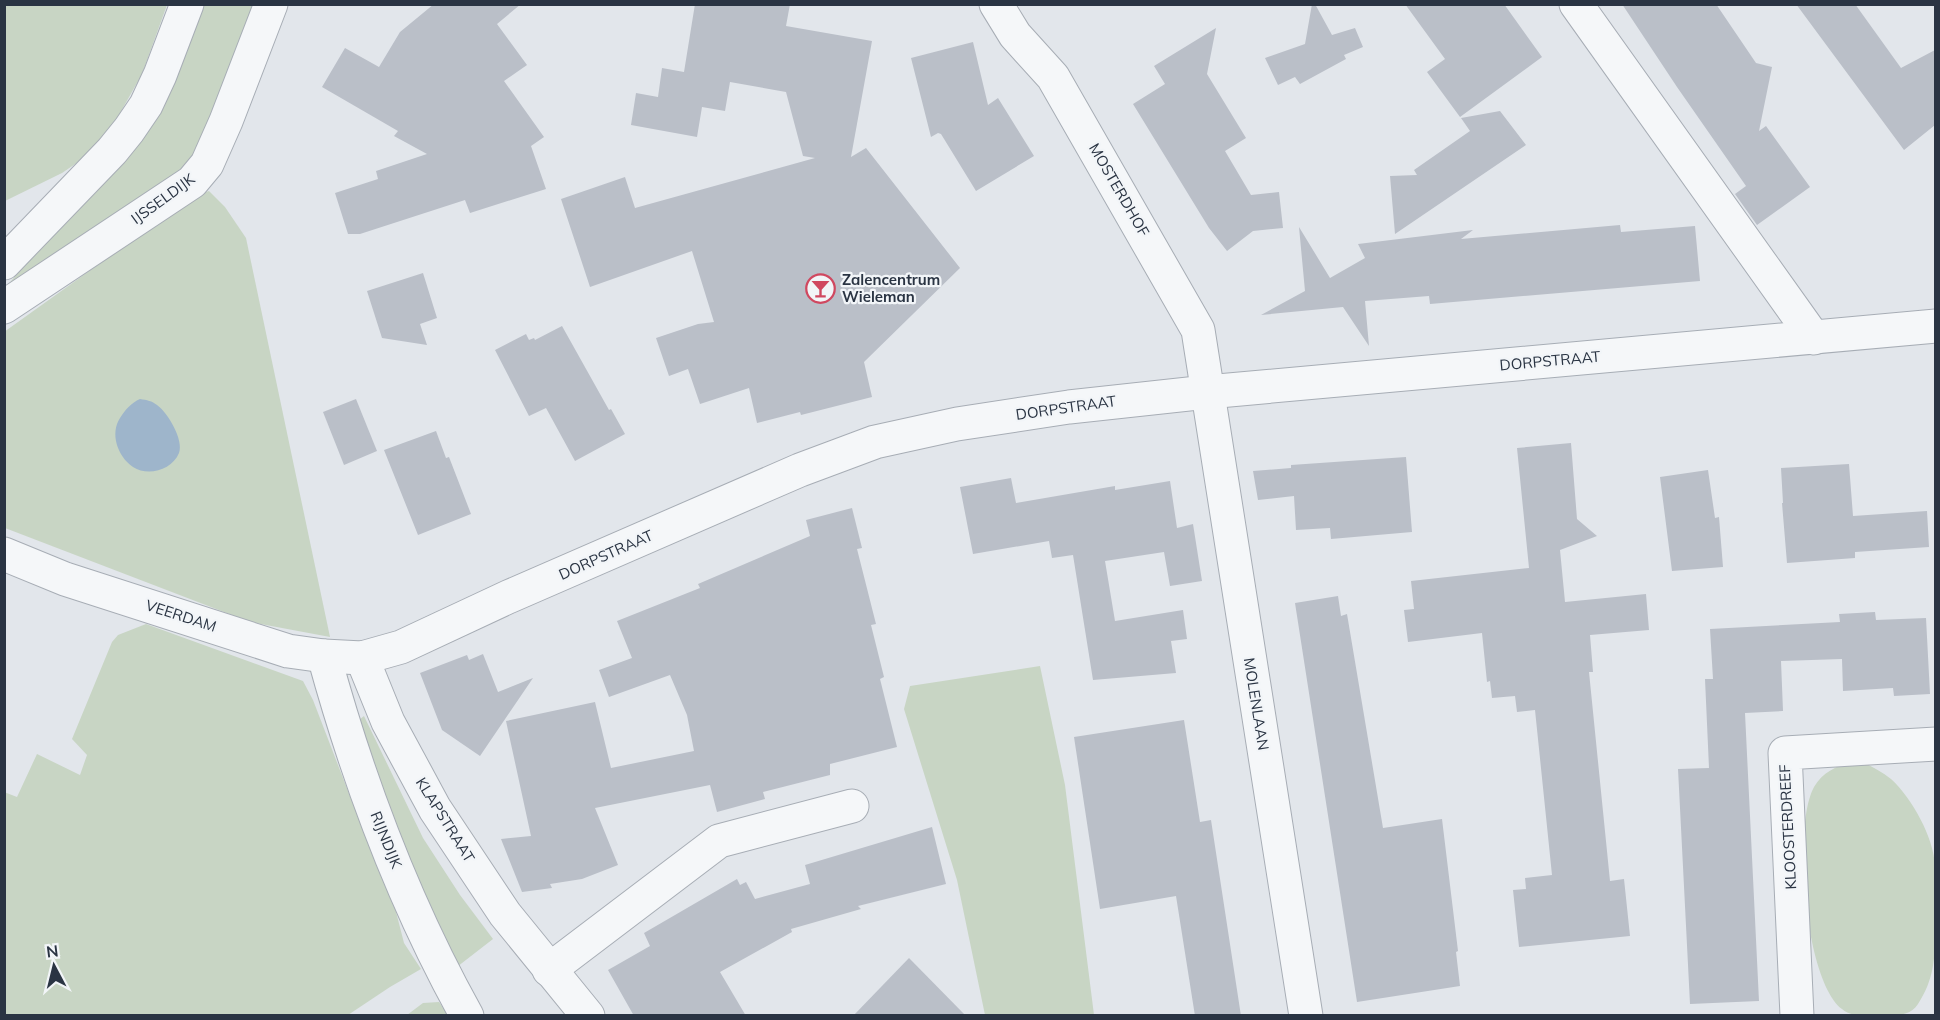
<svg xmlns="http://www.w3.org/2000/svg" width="1940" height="1020" viewBox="0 0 1940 1020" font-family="Mulish,sans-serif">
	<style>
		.green { fill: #c8d5c4 }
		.water { fill: #9eb5cb }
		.building { fill: #babfc8 }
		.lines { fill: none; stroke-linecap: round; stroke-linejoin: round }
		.minor-casing { stroke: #a7adb5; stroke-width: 35 }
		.tertiary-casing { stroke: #a7adb5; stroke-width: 35 }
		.minor { stroke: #f5f7f9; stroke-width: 33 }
		.tertiary { stroke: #f5f7f9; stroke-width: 33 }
		.labels { text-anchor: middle; stroke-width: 4.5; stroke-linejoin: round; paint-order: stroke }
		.street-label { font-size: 15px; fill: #2a3443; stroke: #f2f5f8 }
		.poi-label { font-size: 15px; font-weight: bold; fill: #2a3443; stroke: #f2f5f8; text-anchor: start }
	</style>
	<rect width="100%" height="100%" fill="#e2e6eb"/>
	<!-- green -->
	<g class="green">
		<polygon points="5,5 167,5 142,74 115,122 90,154 62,173 5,201"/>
		<polygon points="202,5 261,5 214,128 183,172 5,288 66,218"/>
		<polygon points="209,191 225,207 246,238 330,637 250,622 5,528 4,332 194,196"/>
		<polygon points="146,624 303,681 313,700 353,804 394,904 404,943 421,969 390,987 348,1015 5,1015 4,792 17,797 37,754 80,775 87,755 72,739 112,642 118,635"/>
		<polygon points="1040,666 1065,785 1094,1015 985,1015 957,880 904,709 910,686"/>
		<polygon points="364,716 423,838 460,895 493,939 453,970 424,915 359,720"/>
		<path d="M1859 760C1870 766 1881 771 1891 779 1912 798 1934 838 1935 866 1937 883 1935 900 1935 917 1935 950 1937 975 1918 1004 1910 1016 1899 1015 1886 1015 1871 1015 1854 1019 1842 1009 1805 981 1792 827 1814 787 1824 770 1841 764 1859 760Z"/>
		<polygon points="439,1002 448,1015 407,1015 423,1003"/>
	</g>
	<!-- water -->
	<path class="water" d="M140 399C147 400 152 401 157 405 168 413 184 440 179 453 172 470 148 477 133 467 117 456 110 433 120 418 126 409 131 403 140 399Z"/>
	<!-- building -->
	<g class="building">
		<polygon points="434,4 521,4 497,24 527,65 504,81 544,137 531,146 546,189 470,213 465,200 360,234 348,234 335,193 378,179 376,171 427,154 394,136 398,131 322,87 345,48 379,67 400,32"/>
		<polygon points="695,4 790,4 786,26 872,41 851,157 866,148 960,268 864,362 872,397 801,415 800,412 757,423 749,388 700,404 688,369 669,376 656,338 698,324 714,322 692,251 590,287 561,199 625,177 635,208 815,158 803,156 786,92 730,82 725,111 702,107 697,137 631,125 636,93 658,97 662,68 684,72"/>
		<polygon points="1312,4 1315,4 1332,35 1355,28 1363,47 1344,55 1346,59 1300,84 1295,77 1278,85 1265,58 1305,44"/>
		<polygon points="1405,4 1504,4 1542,57 1460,117 1427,72 1445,59"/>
		<polygon points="1622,4 1716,4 1756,63 1772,67 1759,131 1766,126 1810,187 1757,225 1735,194 1746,186 1677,87"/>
		<polygon points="1796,4 1855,4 1901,68 1935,50 1935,125 1904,150"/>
		<polygon points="1216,28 1207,74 1246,138 1225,151 1251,195 1279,192 1283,228 1253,231 1227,251 1209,228 1133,104 1165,84 1154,66"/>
		<polygon points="973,42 988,105 998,98 1034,156 976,191 941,134 938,133 931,137 911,58"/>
		<polygon points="1500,111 1526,145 1395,234 1390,176 1417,175 1414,170 1470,131 1461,118"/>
		<polygon points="1620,225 1621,232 1695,226 1700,281 1430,304 1429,296 1365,301 1369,346 1343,307 1261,315 1305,291 1299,227 1330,278 1365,258 1358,244 1473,230 1461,239"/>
		<polygon points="423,273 437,318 420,324 427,345 382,338 367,291"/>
		<polygon points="562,326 609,410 611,409 625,434 575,461 546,408 529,416 495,350 526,334 529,340 534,338 535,340"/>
		<polygon points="356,399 377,451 344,465 323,412"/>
		<polygon points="436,431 446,458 449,457 471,514 418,535 384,450"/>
		<polygon points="1571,443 1577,519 1597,536 1560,550 1565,602 1646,594 1649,630 1590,635 1593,672 1589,672 1610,881 1624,879 1630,936 1519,947 1513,890 1526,889 1525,878 1552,875 1535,710 1517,712 1515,696 1492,698 1490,681 1487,682 1482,633 1408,642 1404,610 1414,609 1411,581 1529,568 1517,448"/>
		<polygon points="1406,457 1412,532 1331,539 1330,528 1296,530 1294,496 1258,500 1253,471 1291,468 1291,465"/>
		<polygon points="1849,464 1853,516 1927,511 1929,547 1855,552 1855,558 1787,563 1782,503 1783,503 1781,468"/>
		<polygon points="1708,470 1715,518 1719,517 1723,567 1672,571 1660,477"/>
		<polygon points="1011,478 1016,503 1115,486 1115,490 1170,481 1177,528 1193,524 1202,581 1170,586 1164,552 1105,561 1115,621 1183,610 1187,639 1171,641 1176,673 1093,680 1073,555 1052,558 1049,541 973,554 960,487"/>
		<polygon points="852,508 862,548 857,549 876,624 871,625 884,677 880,679 897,747 830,764 830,775 763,792 765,799 717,812 710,785 595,808 618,865 582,879 550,884 552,888 522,892 501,839 531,836 506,721 595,702 611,768 694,751 687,715 670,675 609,697 599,670 632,658 617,621 700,588 698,584 810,536 806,520"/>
		<polygon points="1338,596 1341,616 1347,614 1383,828 1442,819 1458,951 1456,952 1460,986 1357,1002 1295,603"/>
		<polygon points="1875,612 1876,620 1926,618 1930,694 1894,696 1893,688 1843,691 1842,659 1781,661 1783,711 1745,713 1759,1001 1690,1004 1678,769 1709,768 1705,679 1713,679 1710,629 1840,622 1839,614"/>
		<polygon points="483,654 498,692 533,678 480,756 442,730 420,673 467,655 469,660"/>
		<polygon points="1184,720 1200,822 1211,820 1241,1016 1195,1016 1176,896 1100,909 1074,737"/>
		<polygon points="932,827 946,884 858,906 861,909 791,929 792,932 720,972 746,1016 634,1016 608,970 650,946 644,933 737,879 740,885 746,882 755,899 810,884 805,865"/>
		<polygon points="909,958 966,1016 853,1016"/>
	</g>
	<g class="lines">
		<defs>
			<g id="minor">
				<polyline points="996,4 1015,35 1053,77 1198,330 1306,1016"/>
				<polyline points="1576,4 1814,338"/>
				<polyline points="4,307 192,182 207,164 226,121 271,4"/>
				<polyline points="362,658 388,722 435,809 505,914 588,1016"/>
				<polyline points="549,970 719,841 852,806"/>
				<polyline points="1797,1016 1785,753 1936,744"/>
			</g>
			<g id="tertiary">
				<polyline points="4,263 112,151 129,130 146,105 160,75 187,4"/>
				<polyline points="4,554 65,579 288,651 324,656 362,658 401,647 508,597 800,470 875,442 957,424 1069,407 1207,392 1936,326"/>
				<path d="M324 656C358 780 404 903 467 1016"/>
			</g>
		</defs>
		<!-- minor casing -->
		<use href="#minor" class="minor-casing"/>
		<!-- tertiary casing -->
		<use href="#tertiary" class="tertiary-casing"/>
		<!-- minor -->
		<use href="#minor" class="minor"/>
		<!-- tertiary -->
		<use href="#tertiary" class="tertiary"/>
	</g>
	<!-- icons -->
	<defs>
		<symbol id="bar-ring" viewBox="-11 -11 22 22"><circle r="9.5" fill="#f2f5f8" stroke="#d04860" stroke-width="1.5"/><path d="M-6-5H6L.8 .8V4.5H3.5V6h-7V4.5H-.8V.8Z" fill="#d04860"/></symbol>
	</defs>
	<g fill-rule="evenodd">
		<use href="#bar-ring" x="804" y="272" width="33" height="33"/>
	</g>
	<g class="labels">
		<!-- street labels -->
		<g class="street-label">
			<text transform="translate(1119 190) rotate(60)" y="5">MOSTERDHOF</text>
			<text transform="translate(163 199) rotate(-36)" y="5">IJSSELDIJK</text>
			<text transform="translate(1550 361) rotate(-5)" y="5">DORPSTRAAT</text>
			<text transform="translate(1066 408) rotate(-8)" y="5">DORPSTRAAT</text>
			<text transform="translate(606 555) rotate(-24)" y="5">DORPSTRAAT</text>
			<text transform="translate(181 616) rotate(18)" y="5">VEERDAM</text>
			<text transform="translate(1256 704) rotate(81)" y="5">MOLENLAAN</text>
			<text transform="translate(445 820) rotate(58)" y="5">KLAPSTRAAT</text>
			<text transform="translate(1788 827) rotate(-93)" y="5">KLOOSTERDREEF</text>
			<text transform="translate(386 840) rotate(68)" y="5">RIJNDIJK</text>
		</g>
		<!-- poi labels -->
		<g class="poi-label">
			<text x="842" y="285">Zalencentrum<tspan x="842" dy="17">Wieleman</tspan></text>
		</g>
	</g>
	<!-- border -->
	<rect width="1940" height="1020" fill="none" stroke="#2a3443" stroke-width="12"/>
	<!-- north arrow -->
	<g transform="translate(54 966) rotate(353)" stroke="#f2f5f8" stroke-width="4.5" paint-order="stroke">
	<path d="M0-4.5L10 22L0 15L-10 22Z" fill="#2a3443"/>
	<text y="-9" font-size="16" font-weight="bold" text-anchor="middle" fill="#2a3443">N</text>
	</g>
</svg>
